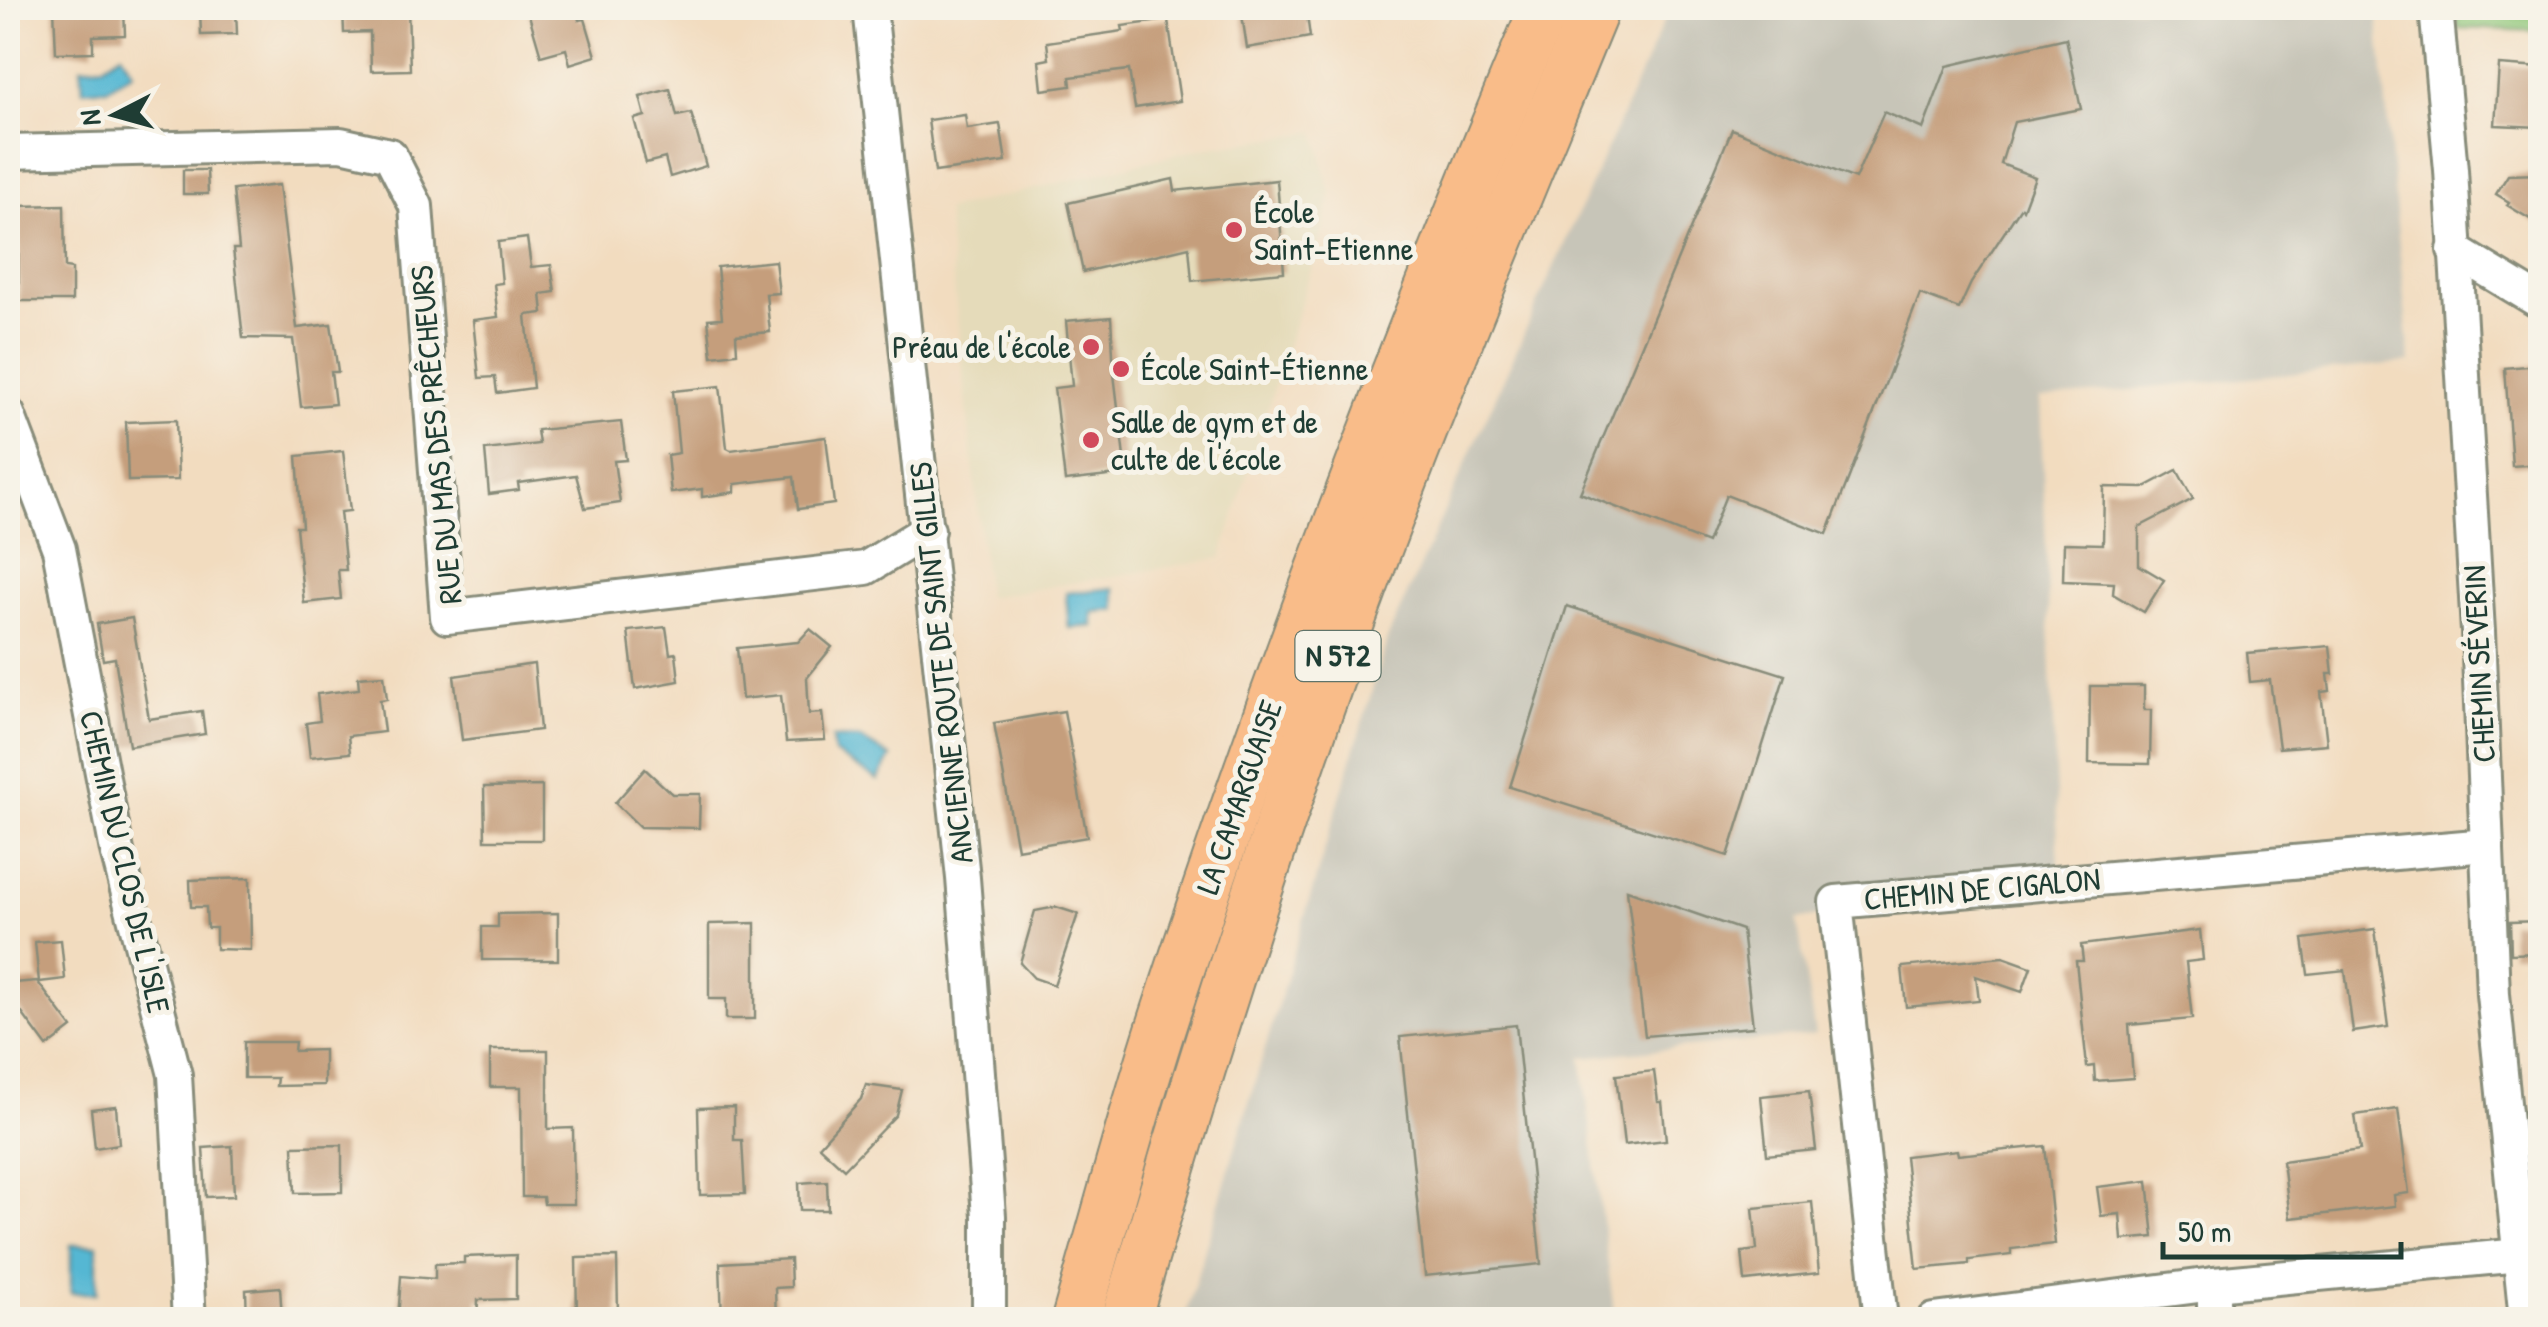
<svg xmlns="http://www.w3.org/2000/svg" width="2548" height="1327" viewBox="0 0 2548 1327" font-family="'Patrick Hand',sans-serif">
	<style>
		.built { fill: #e5dbba }
		.industrial { fill: #c7c5b8 }
		.green { fill: #91c87a; stroke: #588257; stroke-width: 2.5 }
		.water { fill: #54b7d3; stroke: #3a7a84; stroke-width: 2.5 }
		.building { fill: #c59e7c }
		.lines { fill: none; stroke-linecap: round; stroke-linejoin: round }
		.minor-casing { stroke: #888c7a; stroke-width: 38 }
		.highway-casing { stroke: #888c7a; stroke-width: 52 }
		.minor { stroke: #fff; stroke-width: 32 }
		.highway { stroke: #f9bc89; stroke-width: 48 }
		.poi-dot { fill: #d1495b; stroke: #f7f3e8; stroke-width: 4 }
		.labels { text-anchor: middle; stroke-width: 10; stroke-linejoin: round; paint-order: stroke }
		.shield { fill: #f7f3e8; stroke: #60746a; stroke-width: 2.5 }
		.shield-label { font-size: 30px; font-weight: bold; fill: #1f3d34 }
		.poi-label { font-size: 32px; fill: #1f3d34; stroke: #f7f3e8; text-anchor: start }
		.street-label { font-size: 32px; fill: #1f3d34; stroke: #f7f3e8 }
	</style>
	<rect width="100%" height="100%" fill="#f7f3e8"/>
	<filter id="ink" filterUnits="userSpaceOnUse"><feTurbulence type="fractalNoise" baseFrequency=".01" numOctaves="2"/><feDisplacementMap in="SourceGraphic" scale="20" xChannelSelector="R" yChannelSelector="G"/><feConvolveMatrix kernelMatrix="1 2 1 2 8 2 1 2 1" color-interpolation-filters="sRGB"/></filter>
	<filter id="wash" filterUnits="userSpaceOnUse"><feTurbulence type="fractalNoise" baseFrequency=".0048" numOctaves="4" result="noise"/><feDisplacementMap in="SourceGraphic" scale="40" xChannelSelector="R" yChannelSelector="G"/><feGaussianBlur stdDeviation="2.25" result="paint"/><feColorMatrix in="noise" values="0 0 0 0 0 0 0 0 0 0 0 0 0 0 0 0 0 1.4 0 .05"/><feComposite in="paint" operator="in"/></filter>
	<g filter="url(#wash)">
		<rect width="100%" height="100%" fill="#f2dcbf"/>
		<!-- built -->
		<polygon class="built" points="1316,132 1331,195 1320,241 1221,558 987,597 946,210 1204,148"/>
		<!-- industrial -->
		<polygon class="industrial" points="1670,8 2377,8 2410,362 2040,399 2059,868 1797,920 1815,1035 1581,1057 1615,1319 1184,1320 1388,637"/>
		<!-- green -->
		<polygon class="green" points="2455,8 2540,8 2540,31 2458,28"/>
		<!-- water -->
		<g class="water">
			<polygon points="121,53 133,72 108,88 83,90 81,67 103,65"/>
			<polygon points="1114,588 1116,610 1093,612 1093,626 1069,628 1066,593"/>
			<polygon points="832,738 860,739 891,757 878,780 834,753"/>
			<rect x="71" y="1245" width="26" height="48"/>
		</g>
		<g id="blocks">
			<!-- building -->
			<g class="building">
				<polygon points="54,8 124,8 125,35 93,36 93,52 56,53"/>
				<polygon points="200,8 236,8 237,34 201,35"/>
				<polygon points="343,8 408,8 410,70 371,71 370,32 344,33"/>
				<polygon points="527,8 575,8 579,20 585,19 596,56 570,64 566,49 541,56"/>
				<polygon points="1241,8 1306,8 1310,37 1247,48"/>
				<polygon points="1168,20 1180,101 1135,108 1129,70 1070,77 1071,86 1042,90 1039,61 1049,59 1047,42 1123,31 1122,26"/>
				<polygon points="2066,38 2081,109 2014,122 2001,164 2035,177 2023,209 2021,207 1971,283 1959,309 1920,294 1827,534 1726,495 1707,543 1580,493 1732,129 1855,179 1884,112 1923,129 1947,66"/>
				<polygon points="2499,65 2540,68 2540,127 2495,125"/>
				<polygon points="670,89 677,116 691,113 706,166 670,177 665,158 646,163 634,119 645,116 640,97"/>
				<polygon points="965,115 967,129 1000,124 1006,162 935,172 928,120"/>
				<polygon points="183,170 207,170 208,194 183,194"/>
				<polygon points="2540,174 2540,225 2507,205 2509,202 2496,194 2508,175"/>
				<polygon points="1173,179 1175,191 1277,180 1284,272 1192,281 1189,247 1083,272 1068,203"/>
				<polygon points="279,185 297,328 331,324 338,372 331,372 335,404 301,407 293,339 243,338 233,249 239,249 233,190"/>
				<polygon points="64,205 65,268 72,269 72,301 19,301 18,206"/>
				<polygon points="527,238 531,267 551,265 555,292 541,294 543,313 526,315 533,388 497,393 495,377 479,378 473,320 498,317 494,284 502,283 498,242"/>
				<polygon points="775,261 779,293 766,294 770,332 736,335 737,353 712,356 708,319 722,318 717,267"/>
				<polygon points="1111,317 1114,374 1126,474 1065,481 1054,388 1072,386 1066,321"/>
				<polygon points="2537,365 2540,377 2540,464 2512,466 2505,368"/>
				<polygon points="720,386 727,448 731,450 826,437 834,504 798,509 794,477 735,484 735,492 702,497 702,489 671,493 667,455 679,453 673,391"/>
				<polygon points="176,420 178,480 128,481 126,422"/>
				<polygon points="621,422 626,460 614,461 620,503 585,508 576,475 518,483 519,490 489,494 485,450 539,444 537,430"/>
				<polygon points="343,451 350,511 340,512 346,570 338,570 341,599 304,603 296,527 302,527 297,456"/>
				<polygon points="2177,470 2193,499 2139,527 2139,565 2164,580 2144,612 2113,594 2114,583 2063,581 2064,543 2103,544 2104,487 2143,488"/>
				<polygon points="1567,606 1785,675 1728,856 1510,787"/>
				<polygon points="132,618 149,719 202,711 205,734 129,746 115,658 103,660 97,624"/>
				<polygon points="666,627 670,654 676,653 679,681 635,689 628,631"/>
				<polygon points="810,629 832,647 807,678 809,714 822,713 825,740 786,742 781,695 742,699 737,648 798,642"/>
				<polygon points="2330,646 2333,674 2328,674 2330,691 2321,692 2327,744 2279,748 2270,680 2250,682 2247,653"/>
				<polygon points="534,664 540,730 462,740 454,676"/>
				<polygon points="384,675 387,699 380,700 384,732 348,736 350,753 310,757 306,723 320,721 317,694 359,689 358,677"/>
				<polygon points="2090,686 2144,686 2144,710 2151,710 2150,764 2089,763"/>
				<polygon points="1064,711 1087,837 1017,849 994,723"/>
				<polygon points="645,769 672,794 700,794 699,828 640,827 615,803"/>
				<polygon points="542,786 542,840 485,840 484,787"/>
				<polygon points="250,878 251,950 216,949 216,928 207,928 206,907 191,907 190,880"/>
				<polygon points="1627,890 1742,930 1753,1027 1645,1036"/>
				<polygon points="1056,907 1078,914 1054,985 1034,978 1020,963 1035,911"/>
				<polygon points="558,913 558,960 482,960 482,927 498,927 498,914"/>
				<polygon points="2540,921 2540,953 2511,954 2510,922"/>
				<polygon points="755,923 755,1019 726,1019 726,999 709,999 709,924"/>
				<polygon points="2375,929 2388,1027 2353,1032 2345,970 2308,974 2303,939"/>
				<polygon points="2200,930 2203,960 2186,962 2192,1019 2129,1025 2133,1078 2095,1081 2094,1066 2087,1067 2076,961 2083,961 2081,945"/>
				<polygon points="61,940 65,979 39,982 35,942"/>
				<polygon points="2003,957 2031,967 2022,992 1976,976 1979,1000 1906,1007 1902,967"/>
				<polygon points="37,981 72,1028 47,1047 16,1005 14,983"/>
				<polygon points="1516,1025 1541,1264 1425,1276 1400,1037"/>
				<polygon points="244,1042 295,1042 294,1051 324,1050 324,1085 276,1086 277,1078 244,1078"/>
				<polygon points="490,1050 548,1050 548,1129 573,1128 574,1204 544,1204 543,1197 522,1197 521,1087 490,1087"/>
				<polygon points="1654,1071 1658,1102 1662,1102 1666,1140 1624,1145 1616,1075"/>
				<polygon points="866,1085 902,1090 896,1115 844,1169 819,1146 861,1099"/>
				<polygon points="1809,1091 1816,1150 1767,1155 1761,1096"/>
				<polygon points="116,1106 119,1144 95,1148 91,1109"/>
				<polygon points="734,1107 734,1140 742,1140 745,1194 700,1195 698,1108"/>
				<polygon points="2398,1109 2409,1193 2394,1195 2395,1206 2290,1218 2283,1161 2360,1150 2355,1115"/>
				<polygon points="342,1145 342,1192 295,1193 293,1146"/>
				<polygon points="232,1146 234,1196 206,1197 203,1148"/>
				<polygon points="2045,1146 2055,1244 2011,1249 2011,1255 1969,1260 1969,1264 1917,1269 1905,1156 1957,1150 1958,1155"/>
				<polygon points="827,1181 828,1210 800,1210 799,1183"/>
				<polygon points="2148,1181 2154,1237 2122,1240 2120,1214 2101,1216 2097,1187"/>
				<polygon points="1812,1202 1819,1273 1745,1281 1742,1252 1757,1250 1753,1208"/>
				<polygon points="516,1255 516,1299 478,1300 477,1320 398,1320 401,1276 435,1279 435,1264 464,1263 464,1257"/>
				<polygon points="617,1257 618,1315 577,1316 576,1258"/>
				<polygon points="790,1259 791,1287 775,1288 776,1320 722,1320 720,1263"/>
				<polygon points="280,1287 282,1320 247,1320 246,1290"/>
			</g>
		</g>
	</g>
	<g filter="url(#ink)">
		<use href="#blocks" fill-opacity="0" stroke="#888c7a" stroke-width="2.5"/>
		<g class="lines">
			<defs>
				<g id="minor">
					<polyline points="870,8 963,878 989,1216 989,1320"/>
					<polyline points="2436,8 2451,170 2478,632 2493,994 2526,1320"/>
					<polyline points="8,152 341,144 390,155 416,206 447,617 866,568 928,530"/>
					<polyline points="2454,250 2540,302"/>
					<polyline points="8,414 59,549 117,851 175,1075 189,1320"/>
					<polyline points="2214,1284 2214,1320"/>
					<polyline points="1881,1320 1836,902 2487,845"/>
					<polyline points="1934,1320 2214,1284 2520,1255"/>
				</g>
				<g id="highway">
					<path d="M1076 1320C1105 1220 1131 1120 1163 1021 1275 677 1404 341 1544 8"/>
					<path d="M1126 1320C1189 1101 1257 884 1333 670 1412 446 1505 227 1595 8"/>
				</g>
			</defs>
			<!-- minor casing -->
			<use href="#minor" class="minor-casing"/>
			<!-- highway casing -->
			<use href="#highway" class="highway-casing"/>
			<!-- minor -->
			<use href="#minor" class="minor"/>
			<!-- highway -->
			<use href="#highway" class="highway"/>
		</g>
	</g>
	<!-- markers -->
	<g class="poi-dot">
		<circle cx="1234" cy="230" r="10"/>
		<circle cx="1091" cy="347" r="10"/>
		<circle cx="1121" cy="369" r="10"/>
		<circle cx="1091" cy="440" r="10"/>
	</g>
	<g class="labels">
		<!-- shield labels -->
		<rect class="shield" x="1295.5" y="631" width="85" height="50" rx="8"/>
		<g class="shield-label">
			<text x="1338" y="666">N 572</text>
		</g>
		<!-- poi labels -->
		<g class="poi-label">
			<text x="1254" y="223">École<tspan x="1254" dy="37">Saint-Etienne</tspan></text>
			<text x="1071" y="358" text-anchor="end">Préau de l'école</text>
			<text x="1141" y="380">École Saint-Étienne</text>
			<text x="1111" y="433">Salle de gym et de<tspan x="1111" dy="37">culte de l'école</tspan></text>
		</g>
		<!-- street labels -->
		<g class="street-label">
			<text transform="translate(436 435) rotate(-95)" y="11">RUE DU MAS DES PRÊCHEURS</text>
			<text transform="translate(941 663) rotate(-96)" y="11">ANCIENNE ROUTE DE SAINT GILLES</text>
			<text transform="translate(2479 664) rotate(-93)" y="11">CHEMIN SÉVERIN</text>
			<text transform="translate(1239 797) rotate(-71)" y="11">LA CAMARGUAISE</text>
			<text transform="translate(125 862) rotate(77)" y="11">CHEMIN DU CLOS DE L'ISLE</text>
			<text transform="translate(1982 889) rotate(-5)" y="11">CHEMIN DE CIGALON</text>
		</g>
	</g>
	<!-- margin -->
	<rect width="2548" height="1327" fill="none" stroke="#f7f3e8" stroke-width="40"/>
	<!-- north arrow -->
	<g transform="translate(115 115) rotate(264)" stroke="#f7f3e8" stroke-width="8" paint-order="stroke">
	<path d="M0-8L18 38L0 25L-18 38Z" fill="#1f3d34"/>
	<text y="-15" font-size="28" font-weight="bold" text-anchor="middle" fill="#1f3d34">N</text>
	</g>
	<!-- scale -->
	<path d="M2163 1242v15h238v-15" fill="none" stroke="#1f3d34" stroke-width="5"/>
	<text x="2178" y="1242" font-size="30" fill="#1f3d34" stroke="#f7f3e8" stroke-width="8" paint-order="stroke">50 m</text>
</svg>
